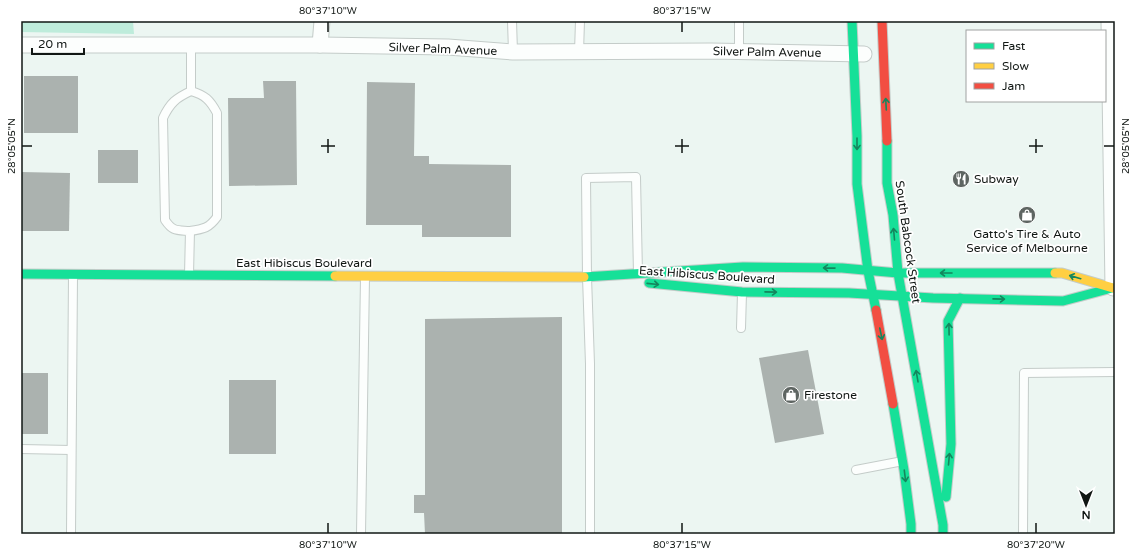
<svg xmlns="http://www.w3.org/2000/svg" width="1136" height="555" viewBox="0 0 1136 555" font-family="'Varela Round',sans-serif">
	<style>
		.green { fill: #beecdb }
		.building { fill: #abb2af }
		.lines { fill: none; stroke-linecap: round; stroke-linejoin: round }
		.lane-casing { stroke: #c4ccc9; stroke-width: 10 }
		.street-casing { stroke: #c4ccc9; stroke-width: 17 }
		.fast-casing { stroke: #c4ccc9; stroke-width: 11 }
		.slow-casing { stroke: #c4ccc9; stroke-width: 11 }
		.jam-casing { stroke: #c4ccc9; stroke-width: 11 }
		.lane { stroke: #fcfefd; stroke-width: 8 }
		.street { stroke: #fcfefd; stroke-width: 15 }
		.fast { stroke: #16e098; stroke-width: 9 }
		.slow { stroke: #ffcf43; stroke-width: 9 }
		.jam { stroke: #f24e42; stroke-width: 9 }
		.oneway { stroke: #14865d }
		.ticks { fill: none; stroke: #111714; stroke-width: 1.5 }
		.labels { text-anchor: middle; stroke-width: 3.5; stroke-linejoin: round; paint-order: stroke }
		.street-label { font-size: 12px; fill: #111714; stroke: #fff }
		.poi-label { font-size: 12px; fill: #111714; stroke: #fff; text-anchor: start }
		.neatline { fill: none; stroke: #111714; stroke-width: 1.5 }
		.ticks-label { font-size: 10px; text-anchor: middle; fill: #111714 }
	</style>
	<rect width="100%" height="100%" fill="#ecf6f2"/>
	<!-- green -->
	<polygon class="green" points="21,21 133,21 134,34 21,32"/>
	<!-- building -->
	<g class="building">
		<rect x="24" y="76" width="54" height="57"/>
		<polygon points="263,81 296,81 297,185 229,186 228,98 264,98"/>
		<polygon points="367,82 415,83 414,156 429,156 429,164 511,165 511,237 422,237 422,225 366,225"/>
		<rect x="98" y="150" width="40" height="33"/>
		<polygon points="21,172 70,173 69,231 21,231"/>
		<polygon points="562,317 562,534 425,534 424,513 414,513 414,495 425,495 425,319"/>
		<polygon points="808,350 824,434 775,443 759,358"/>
		<rect x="21" y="373" width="27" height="61"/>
		<rect x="229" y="380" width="47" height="74"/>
	</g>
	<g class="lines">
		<defs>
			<g id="lane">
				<polyline points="512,21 513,52"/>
				<polyline points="579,52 580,21"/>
				<polyline points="739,52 739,21"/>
				<path d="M190 231C204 229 209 228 217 217V113C210 100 205 95 191 91"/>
				<path d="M189 275 190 231C177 230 173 232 165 220L163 118C170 103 176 98 191 91V45"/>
				<polyline points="741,328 742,293"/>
				<polyline points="21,449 71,450"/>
				<polyline points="856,470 903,461"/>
				<polyline points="71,534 73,275"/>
				<polyline points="361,534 365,277"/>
				<polyline points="590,534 590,364 587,277 586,178 636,177 638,274"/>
				<polyline points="1023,534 1024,373 1115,372"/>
			</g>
			<g id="street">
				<polyline points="1109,21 1113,288"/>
				<polyline points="21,45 320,45 448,47 513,52 711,51 864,54"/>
				<polyline points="320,45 322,21"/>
			</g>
			<g id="fast">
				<polyline points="852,21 857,136 857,184 868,271 876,310"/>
				<polyline points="887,141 887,183 893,215 898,273 943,525 943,534"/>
				<polyline points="21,274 335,276"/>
				<polyline points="584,277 743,267 842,268 898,273 1055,273"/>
				<polyline points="649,283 742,292 849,293 933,298 1063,301 1112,288"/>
				<polyline points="893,404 904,470 911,524 911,534"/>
				<polyline points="946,497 951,444 948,321 960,298"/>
			</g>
			<g id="slow">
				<polyline points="1055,273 1062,273 1113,288"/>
				<polyline points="335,276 584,277"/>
			</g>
			<g id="jam">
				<polyline points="882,21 887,141"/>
				<polyline points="876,310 893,404"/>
			</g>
		</defs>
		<!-- lane casing -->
		<use href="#lane" class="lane-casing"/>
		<!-- street casing -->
		<use href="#street" class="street-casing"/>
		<!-- fast casing -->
		<use href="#fast" class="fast-casing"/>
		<!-- slow casing -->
		<use href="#slow" class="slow-casing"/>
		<!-- jam casing -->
		<use href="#jam" class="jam-casing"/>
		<!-- lane -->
		<use href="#lane" class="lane"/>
		<!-- street -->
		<use href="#street" class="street"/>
		<!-- fast -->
		<use href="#fast" class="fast"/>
		<!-- slow -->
		<use href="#slow" class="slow"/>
		<!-- jam -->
		<use href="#jam" class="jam"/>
	</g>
	<!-- one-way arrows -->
	<defs><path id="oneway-shaft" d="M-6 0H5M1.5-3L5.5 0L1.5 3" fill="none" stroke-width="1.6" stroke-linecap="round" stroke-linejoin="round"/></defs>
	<g class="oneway">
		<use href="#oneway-shaft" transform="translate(886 104) rotate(-93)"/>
		<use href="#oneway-shaft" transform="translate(857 144) rotate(90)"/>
		<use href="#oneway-shaft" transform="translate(894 234) rotate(-95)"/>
		<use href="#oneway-shaft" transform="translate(829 268) rotate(-179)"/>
		<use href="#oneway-shaft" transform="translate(946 273) rotate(180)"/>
		<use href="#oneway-shaft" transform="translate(1075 277) rotate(-164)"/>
		<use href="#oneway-shaft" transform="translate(653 284) rotate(6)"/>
		<use href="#oneway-shaft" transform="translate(771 292) rotate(1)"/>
		<use href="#oneway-shaft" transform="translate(999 299) rotate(1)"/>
		<use href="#oneway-shaft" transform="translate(949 329) rotate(-91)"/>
		<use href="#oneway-shaft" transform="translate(881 334) rotate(78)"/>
		<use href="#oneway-shaft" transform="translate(917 376) rotate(-100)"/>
		<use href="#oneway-shaft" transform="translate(949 459) rotate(-85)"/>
		<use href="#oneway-shaft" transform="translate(905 476) rotate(83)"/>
	</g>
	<!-- ticks -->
	<path class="ticks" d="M328 22V32M682 22V32M328 139V153M682 139V153M1036 139V153M22 146H32M321 146H335M675 146H689M1029 146H1043M1104 146H1114M328 523V533M682 523V533M1036 523V533"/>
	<!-- icons -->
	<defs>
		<symbol id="restaurant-disc" viewBox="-11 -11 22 22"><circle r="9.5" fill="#5e6562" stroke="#fff"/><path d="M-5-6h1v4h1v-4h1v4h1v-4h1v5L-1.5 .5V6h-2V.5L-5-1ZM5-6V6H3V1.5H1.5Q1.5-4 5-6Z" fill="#fff"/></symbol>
		<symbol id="shop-disc" viewBox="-11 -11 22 22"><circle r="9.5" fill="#5e6562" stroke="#fff"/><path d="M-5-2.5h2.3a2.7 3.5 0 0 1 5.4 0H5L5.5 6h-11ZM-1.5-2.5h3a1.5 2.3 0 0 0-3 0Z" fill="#fff"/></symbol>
	</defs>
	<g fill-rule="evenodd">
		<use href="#restaurant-disc" x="951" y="169" width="20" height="20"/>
		<use href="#shop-disc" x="1017" y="205" width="20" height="20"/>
		<use href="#shop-disc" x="781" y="385" width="20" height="20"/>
	</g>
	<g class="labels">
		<!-- street labels -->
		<g class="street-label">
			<text transform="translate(443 49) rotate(2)" y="4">Silver Palm Avenue</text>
			<text transform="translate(767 52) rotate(1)" y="4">Silver Palm Avenue</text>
			<text transform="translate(908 242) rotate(82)" y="4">South Babcock Street</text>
			<text x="304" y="267">East Hibiscus Boulevard</text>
			<text transform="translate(707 275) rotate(4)" y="4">East Hibiscus Boulevard</text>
		</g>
		<!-- poi labels -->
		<g class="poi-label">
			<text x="974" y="183">Subway</text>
			<text x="1027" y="238" text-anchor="middle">Gatto's Tire &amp; Auto<tspan x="1027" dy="14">Service of Melbourne</tspan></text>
			<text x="804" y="399">Firestone</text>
		</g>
	</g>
	<!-- border -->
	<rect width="1136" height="555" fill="none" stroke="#ffffff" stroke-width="44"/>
	<!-- legend -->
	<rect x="966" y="30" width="140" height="72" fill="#ffffff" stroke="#a0a2a1"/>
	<rect x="974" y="43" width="20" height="6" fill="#16e098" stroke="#a0a2a1"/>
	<text x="1002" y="50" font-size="12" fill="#111714">Fast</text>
	<rect x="974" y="63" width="20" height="6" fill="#ffcf43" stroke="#a0a2a1"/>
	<text x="1002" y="70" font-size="12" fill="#111714">Slow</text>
	<rect x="974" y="83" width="20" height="6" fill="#f24e42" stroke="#a0a2a1"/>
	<text x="1002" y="90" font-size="12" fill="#111714">Jam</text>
	<!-- north arrow -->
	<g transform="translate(1086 505) rotate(180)" stroke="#ffffff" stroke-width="3" paint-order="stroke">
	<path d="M0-3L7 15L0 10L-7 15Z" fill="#111714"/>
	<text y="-6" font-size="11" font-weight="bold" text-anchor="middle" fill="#111714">N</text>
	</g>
	<!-- scale -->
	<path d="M32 48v6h52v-6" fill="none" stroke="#111714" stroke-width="2"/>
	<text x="38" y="48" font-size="12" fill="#111714" stroke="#ffffff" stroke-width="3" paint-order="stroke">20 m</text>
	<rect x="22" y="22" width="1092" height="511" class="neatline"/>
	<g class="ticks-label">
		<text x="328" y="14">80°37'10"W</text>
		<text x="682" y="14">80°37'15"W</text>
		<text transform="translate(1125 146) rotate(-90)" y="4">28°05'05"N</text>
		<text transform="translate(11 146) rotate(-90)" y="4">28°05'05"N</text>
		<text x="328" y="548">80°37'10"W</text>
		<text x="682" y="548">80°37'15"W</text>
		<text x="1036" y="548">80°37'20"W</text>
	</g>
</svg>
